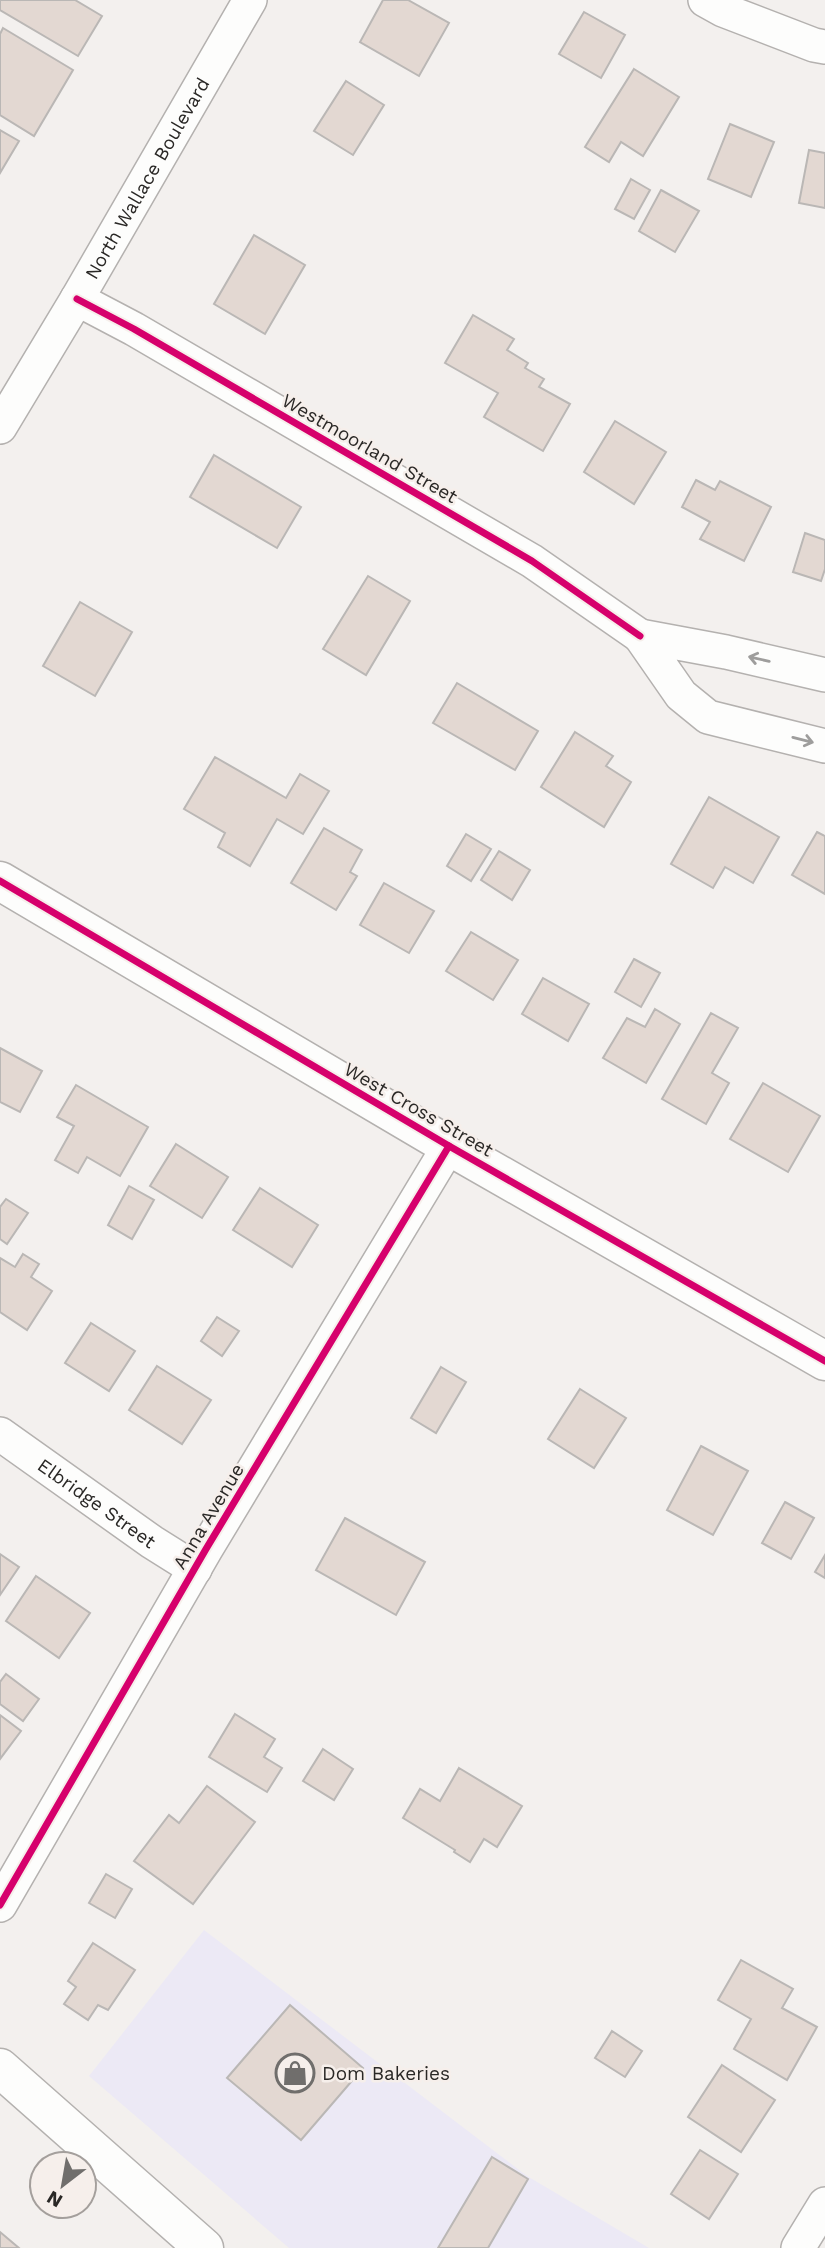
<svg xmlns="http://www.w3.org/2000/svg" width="825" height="2248" viewBox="0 0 825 2248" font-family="'Work Sans',sans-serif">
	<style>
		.commercial { fill: #ece9f5 }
		.building { fill: #e3d8d2; stroke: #bab7b5; stroke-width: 2 }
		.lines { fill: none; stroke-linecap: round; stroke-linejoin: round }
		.street-casing { stroke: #b4b1af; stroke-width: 36 }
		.secondary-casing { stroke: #b4b1af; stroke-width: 41 }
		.primary-casing { stroke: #b4b1af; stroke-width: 41 }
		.street { stroke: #fdfdfc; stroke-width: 33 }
		.secondary { stroke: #fdfdfc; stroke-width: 38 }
		.primary { stroke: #fdfdfc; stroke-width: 38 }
		.cycleway-casing { stroke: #f6efeb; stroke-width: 11 }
		.cycleway { stroke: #d6006c; stroke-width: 7 }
		.oneway { stroke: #9e9d9c }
		.labels { text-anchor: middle; stroke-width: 5; stroke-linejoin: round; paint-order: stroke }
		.street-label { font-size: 19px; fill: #2a2826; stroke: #f6efeb }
		.poi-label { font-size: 19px; fill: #2a2826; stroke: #f6efeb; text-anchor: start }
	</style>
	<rect width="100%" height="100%" fill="#f3f0ee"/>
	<!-- commercial -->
	<polygon class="commercial" points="204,1930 527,2176 649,2248 289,2248 89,2076"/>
	<!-- building -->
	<g class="building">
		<polygon points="0,0 75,0 102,16 78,56 0,10"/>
		<polygon points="383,0 408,0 449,23 419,76 360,42"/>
		<polygon points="584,12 625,35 601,78 559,54"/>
		<polygon points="3,28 73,70 34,136 0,115 0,34"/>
		<polygon points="634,69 679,97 643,156 621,142 609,162 585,147"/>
		<polygon points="346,81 384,105 353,155 314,131"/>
		<polygon points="730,124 774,142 751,197 708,179"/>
		<polygon points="0,130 19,141 0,173"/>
		<polygon points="809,150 825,153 825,208 799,203"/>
		<polygon points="631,179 650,190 634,219 615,209"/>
		<polygon points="661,190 699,211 675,252 639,231"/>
		<polygon points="254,235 305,265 265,334 214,304"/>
		<polygon points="473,315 514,339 507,350 528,363 525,368 544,379 539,387 570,404 543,451 484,417 498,393 445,363"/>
		<polygon points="615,421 666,452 634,504 584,472"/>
		<polygon points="214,455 301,507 277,548 190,497"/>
		<polygon points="696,480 715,490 720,481 771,507 744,561 700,539 710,522 682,507"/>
		<polygon points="805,533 825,540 825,569 821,581 793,572"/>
		<polygon points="368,576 410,601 366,675 323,649"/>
		<polygon points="80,602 132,632 95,696 43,666"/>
		<polygon points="457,683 538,731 515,770 433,723"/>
		<polygon points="575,732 613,756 606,766 631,782 604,827 541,787"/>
		<polygon points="215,757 286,798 300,774 329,791 303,834 277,819 250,866 218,847 225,833 184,809"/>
		<polygon points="709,797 779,837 753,883 725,867 713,888 671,864"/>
		<polygon points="324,828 362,850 350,872 357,876 336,910 291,883"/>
		<polygon points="817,832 825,836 825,894 792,875"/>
		<polygon points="466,834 491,849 471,881 447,866"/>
		<polygon points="499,851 530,870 512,900 481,880"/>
		<polygon points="384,883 434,911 409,953 360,925"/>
		<polygon points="471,932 518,960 493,1000 446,971"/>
		<polygon points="634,959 660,973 641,1007 615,992"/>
		<polygon points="543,978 589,1004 568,1041 522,1014"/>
		<polygon points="655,1009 680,1024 646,1083 603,1058 627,1018 645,1027"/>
		<polygon points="711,1013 738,1028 712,1073 729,1083 706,1124 662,1099"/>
		<polygon points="0,1048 42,1071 20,1112 0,1102"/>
		<polygon points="763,1083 820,1116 788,1172 730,1139"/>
		<polygon points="76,1085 148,1127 120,1176 87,1157 78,1173 55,1160 74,1126 57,1117"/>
		<polygon points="176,1144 228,1177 202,1218 150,1186"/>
		<polygon points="129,1186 154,1200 132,1239 108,1225"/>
		<polygon points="260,1188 318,1225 292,1267 233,1230"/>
		<polygon points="6,1199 28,1213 7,1244 0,1239 0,1207"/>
		<polygon points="23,1254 39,1264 31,1277 52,1291 27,1330 0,1312 0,1258 15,1267"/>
		<polygon points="217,1317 239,1331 222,1356 201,1341"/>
		<polygon points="91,1323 135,1351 109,1391 65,1363"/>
		<polygon points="157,1366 211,1400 182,1444 129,1410"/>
		<polygon points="441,1367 466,1382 436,1433 411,1418"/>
		<polygon points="580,1389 626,1418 594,1468 548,1439"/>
		<polygon points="701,1446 748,1471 713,1535 667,1510"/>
		<polygon points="785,1502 814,1518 791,1559 762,1543"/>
		<polygon points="345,1518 425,1562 396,1615 316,1570"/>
		<polygon points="0,1554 19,1567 0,1595"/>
		<polygon points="825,1555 825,1578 815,1572"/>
		<polygon points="36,1576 90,1613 59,1658 6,1621"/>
		<polygon points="6,1674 39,1699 23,1721 0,1704 0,1682"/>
		<polygon points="235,1714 275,1739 264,1757 282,1768 267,1792 209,1757"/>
		<polygon points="0,1715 21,1731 0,1759"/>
		<polygon points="323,1749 353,1769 334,1800 303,1781"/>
		<polygon points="459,1768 522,1806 497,1847 484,1839 470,1862 454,1852 455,1850 403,1818 420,1789 440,1801"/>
		<polygon points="207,1786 255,1822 193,1904 134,1861 169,1815 179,1823"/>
		<polygon points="106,1874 132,1889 115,1918 89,1903"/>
		<polygon points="93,1943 135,1970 108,2010 98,2005 88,2020 64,2004 76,1987 68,1981"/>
		<polygon points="741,1960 793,1989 782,2008 817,2027 787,2080 734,2049 751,2019 718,2000"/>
		<polygon points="290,2005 363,2068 301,2140 227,2078"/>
		<polygon points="612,2031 642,2051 625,2077 595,2058"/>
		<polygon points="722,2065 775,2100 741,2152 688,2117"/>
		<polygon points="700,2150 738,2174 709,2219 671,2194"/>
		<polygon points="492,2157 528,2179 488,2248 438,2248"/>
		<polygon points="0,2232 19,2248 0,2248"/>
	</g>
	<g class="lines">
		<defs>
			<g id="street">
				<polyline points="705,0 723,10 814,45 825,47"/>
				<polyline points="77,299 134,329 532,561 640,636"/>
				<path id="s1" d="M0 427 77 299 250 0"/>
				<polyline points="825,675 726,652 640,636 681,695 708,717 825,746"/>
				<path id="s2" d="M0 1434 152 1542 195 1569"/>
				<polyline points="0,1905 206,1549 449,1146"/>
				<polyline points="798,2248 825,2204"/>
			</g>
			<polyline id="secondary" points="0,881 449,1146 825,1361"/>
			<polyline id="primary" points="0,2068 204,2248"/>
		</defs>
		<!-- street casing -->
		<use href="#street" class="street-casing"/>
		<!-- secondary casing -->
		<use href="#secondary" class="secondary-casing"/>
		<!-- primary casing -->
		<use href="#primary" class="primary-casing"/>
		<!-- street -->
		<use href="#street" class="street"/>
		<!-- secondary -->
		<use href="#secondary" class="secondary"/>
		<!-- primary -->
		<use href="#primary" class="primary"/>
		<defs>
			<g id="cycleway">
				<polyline points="77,299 134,329 532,561 640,636"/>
				<polyline points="0,881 449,1146 825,1361"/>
				<polyline points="0,1905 206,1549 449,1146"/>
			</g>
		</defs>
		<!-- cycleway casing -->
		<use href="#cycleway" class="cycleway-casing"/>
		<!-- cycleway -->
		<use href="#cycleway" class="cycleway"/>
	</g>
	<!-- one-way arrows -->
	<defs><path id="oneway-shaft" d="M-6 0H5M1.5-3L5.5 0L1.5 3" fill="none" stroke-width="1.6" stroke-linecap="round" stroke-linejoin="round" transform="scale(1.75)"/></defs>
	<g class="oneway">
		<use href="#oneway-shaft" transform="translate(759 659) rotate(-167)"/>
		<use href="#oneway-shaft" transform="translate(803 740) rotate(14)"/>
	</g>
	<!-- icons -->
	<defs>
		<symbol id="shop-ring" viewBox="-11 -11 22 22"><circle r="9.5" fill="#f6efeb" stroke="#706e6c" stroke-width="1.5"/><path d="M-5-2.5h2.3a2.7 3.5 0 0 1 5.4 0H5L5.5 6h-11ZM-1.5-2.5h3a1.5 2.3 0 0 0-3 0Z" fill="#706e6c"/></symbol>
	</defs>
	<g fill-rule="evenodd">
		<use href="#shop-ring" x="273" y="2051" width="44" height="44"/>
	</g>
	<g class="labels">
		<!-- street labels -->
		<g class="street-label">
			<text dy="7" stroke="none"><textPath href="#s1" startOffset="289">North Wallace Boulevard</textPath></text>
			<text transform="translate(370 448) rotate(30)" y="7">Westmoorland Street</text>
			<text transform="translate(419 1109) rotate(30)" y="7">West Cross Street</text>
			<text dy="7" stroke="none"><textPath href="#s2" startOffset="119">Elbridge Street</textPath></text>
			<text transform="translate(208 1516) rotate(-59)" y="7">Anna Avenue</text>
		</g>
		<!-- poi labels -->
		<g class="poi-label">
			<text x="322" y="2080">Dom Bakeries</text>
		</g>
	</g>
	<!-- north arrow -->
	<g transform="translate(63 2185) rotate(211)"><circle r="33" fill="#f6efeb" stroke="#a49f9c" stroke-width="2"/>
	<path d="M0-5L12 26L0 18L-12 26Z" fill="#706e6c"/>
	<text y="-10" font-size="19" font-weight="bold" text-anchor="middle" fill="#2a2826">N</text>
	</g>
</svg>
